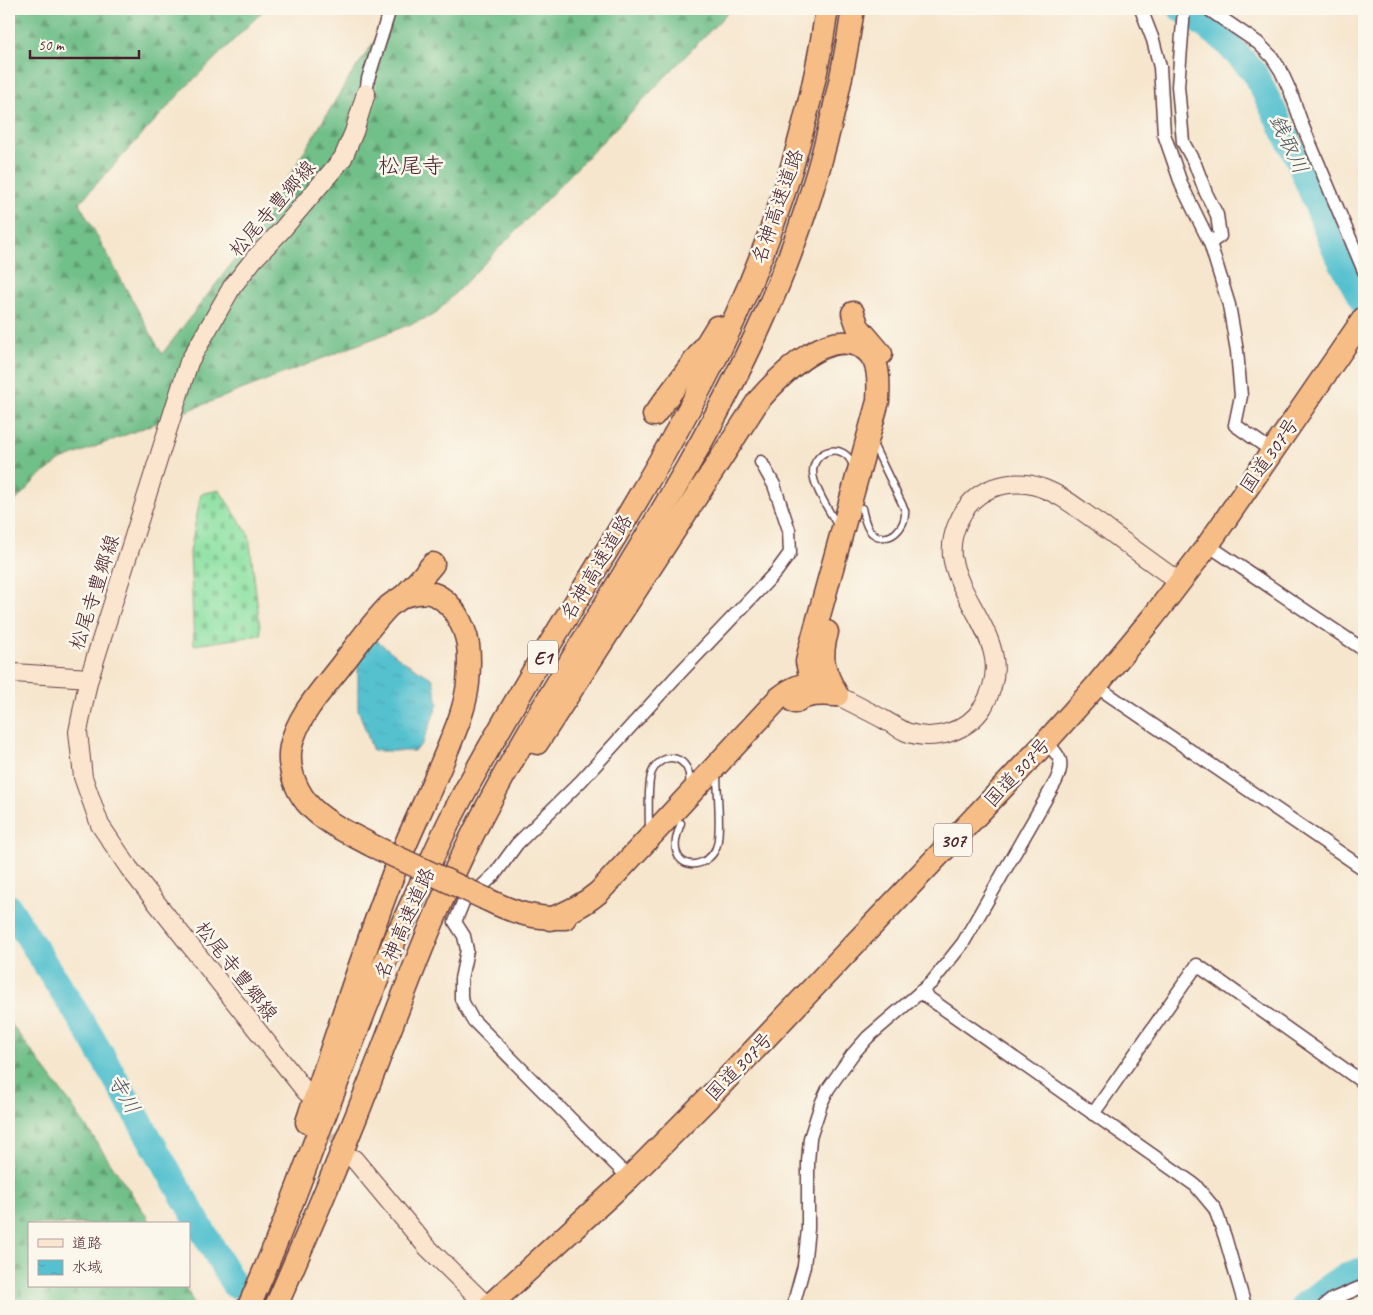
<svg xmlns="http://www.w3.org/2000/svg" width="1373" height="1315" viewBox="0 0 1373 1315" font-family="Caveat,'Klee One',sans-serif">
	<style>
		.forest { fill: url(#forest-firs); stroke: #5e6f5a }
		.cemetery { fill: url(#cemetery-stones); stroke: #6b8067 }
		.water { fill: url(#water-ripples); stroke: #50707d }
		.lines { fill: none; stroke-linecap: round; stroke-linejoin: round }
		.river { stroke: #55c1cf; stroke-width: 26 }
		.secondary-tunnel { stroke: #d4bead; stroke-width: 18; stroke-dasharray: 18 9; stroke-linecap: butt }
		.lane-casing { stroke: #643d43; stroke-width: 9 }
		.street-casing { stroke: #643d43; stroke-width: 15 }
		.secondary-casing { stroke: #643d43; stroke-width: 20 }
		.highway-casing { stroke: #643d43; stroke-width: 25 }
		.lane { stroke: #fff; stroke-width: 6 }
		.street { stroke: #fff; stroke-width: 12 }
		.secondary { stroke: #fbe5cf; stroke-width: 18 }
		.highway { stroke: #f6be86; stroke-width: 22 }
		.highway-bridge-casing { stroke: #643d43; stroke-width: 25; stroke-linecap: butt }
		.highway-bridge { stroke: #f6be86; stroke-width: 22 }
		.labels { text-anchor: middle; stroke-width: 5; stroke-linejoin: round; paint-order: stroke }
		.shield { fill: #fbf7ec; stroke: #7f6065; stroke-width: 1 }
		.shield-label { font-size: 19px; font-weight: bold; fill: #4a1f2b }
		.street-label { font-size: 20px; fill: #4a1f2b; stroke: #fbf7ec }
		.water-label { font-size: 21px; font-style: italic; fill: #4e5864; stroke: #fbf7ec }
		.quarter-label { font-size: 22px; fill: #4a1f2b; stroke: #fbf7ec }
	</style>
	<defs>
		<pattern id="forest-firs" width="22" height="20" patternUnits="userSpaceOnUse" patternTransform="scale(1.25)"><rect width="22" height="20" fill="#71bf89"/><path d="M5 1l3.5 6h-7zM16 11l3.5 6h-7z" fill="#5f9b70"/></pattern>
		<pattern id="cemetery-stones" width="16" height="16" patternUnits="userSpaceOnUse" patternTransform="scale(1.25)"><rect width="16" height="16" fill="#8ce1a3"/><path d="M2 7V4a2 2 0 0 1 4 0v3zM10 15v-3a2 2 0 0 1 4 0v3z" fill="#7ac18c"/></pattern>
		<pattern id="water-ripples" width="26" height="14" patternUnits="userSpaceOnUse" patternTransform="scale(1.25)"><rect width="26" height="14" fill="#55c1cf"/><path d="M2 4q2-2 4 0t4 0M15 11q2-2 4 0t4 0" fill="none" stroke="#4ca5b2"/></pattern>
	</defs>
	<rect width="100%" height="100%" fill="#fbf7ec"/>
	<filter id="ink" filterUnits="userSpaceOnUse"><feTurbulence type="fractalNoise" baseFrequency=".02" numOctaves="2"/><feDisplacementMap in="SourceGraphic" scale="10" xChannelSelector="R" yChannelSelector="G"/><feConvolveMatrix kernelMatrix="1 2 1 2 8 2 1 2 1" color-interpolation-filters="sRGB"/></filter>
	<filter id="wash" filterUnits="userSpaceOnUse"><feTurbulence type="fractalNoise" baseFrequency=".0096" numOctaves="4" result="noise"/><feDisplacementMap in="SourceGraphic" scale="20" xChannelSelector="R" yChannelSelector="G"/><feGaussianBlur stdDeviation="1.12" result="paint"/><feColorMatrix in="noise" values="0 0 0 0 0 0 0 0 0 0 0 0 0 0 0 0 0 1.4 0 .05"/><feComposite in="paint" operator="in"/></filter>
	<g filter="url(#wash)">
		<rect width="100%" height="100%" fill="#f6e6ce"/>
		<!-- forest -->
		<g class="forest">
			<polygon points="9,9 265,9 185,88 79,203 162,354 253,236 349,78 397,9 731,9 434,315 61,460 38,477 9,508"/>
			<polygon points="9,1021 70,1103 152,1224 29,1224 29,1286 186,1286 194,1306 9,1306"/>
		</g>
		<!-- cemetery -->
		<polygon class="cemetery" points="219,490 249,535 261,635 194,645 190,552 201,494"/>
		<!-- water -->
		<polygon class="water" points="376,640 403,661 433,679 438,704 422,744 414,751 373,751 358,709 358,664 362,644"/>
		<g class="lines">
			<!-- river -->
			<g class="river">
				<polyline points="1181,9 1221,37 1254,72 1298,159 1334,248 1364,304"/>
				<polyline points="9,907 89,1033 234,1285"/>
				<path d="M1303 1306C1321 1292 1341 1274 1364 1270"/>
			</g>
		</g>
	</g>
	<g filter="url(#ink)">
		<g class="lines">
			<!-- secondary-tunnel -->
			<polyline class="secondary-tunnel" points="319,1110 350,1154"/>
			<defs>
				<g id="lane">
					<path d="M862 508C864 516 865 527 872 533 889 546 907 527 905 510L873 444"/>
					<path d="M838 527C831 513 813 487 813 472 813 449 845 441 853 466"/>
					<path d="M681 823C678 832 674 841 676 850 681 872 709 866 716 848 722 834 717 791 717 774"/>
					<path d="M649 829C649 816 647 783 652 772 663 748 693 757 689 784"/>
				</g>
				<g id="street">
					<polyline points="1141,9 1153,40 1160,67 1164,134 1182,186 1210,243 1229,305 1237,351 1241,396 1235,425 1272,451"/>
					<polyline points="1184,9 1178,86 1183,142 1195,164 1206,193 1217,215 1220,236 1210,243"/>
					<polyline points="1208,9 1258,43 1272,57 1281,71 1291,93 1303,127 1364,271"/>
					<polyline points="366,93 368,79 390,9"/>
					<polyline points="1208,545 1364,650"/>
					<polyline points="1096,686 1364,869"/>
					<polyline points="920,992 1195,1185 1215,1209 1225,1237 1245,1306"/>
					<polyline points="1093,1114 1197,965 1364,1083"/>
					<polyline points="629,1178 472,1019 461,999 461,979 467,950 464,936 455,922 464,900 479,889 495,874 517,844 581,781 674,679 776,572 790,553 789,530 774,485 761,462"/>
					<path d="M793 1306 804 1266 808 1229V1162L810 1138 821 1104 828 1089 852 1055 868 1037 932 982 963 943 1056 781C1065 761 1060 757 1046 742"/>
					<polyline points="1324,1306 1333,1299 1364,1286"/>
				</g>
				<g id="secondary">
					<polyline points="14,673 89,678"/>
					<path d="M826 690C845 699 864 709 883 719 890 723 898 728 906 732 934 742 967 732 983 707 993 690 998 673 993 653 985 619 957 590 952 556 950 536 959 515 972 501 989 484 1019 479 1042 488 1064 496 1081 511 1100 524 1126 544 1153 563 1179 582"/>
					<polyline points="306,1092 129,868 100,825 83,777 78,732 88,682 189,362 232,287 254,259 281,231 343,158 354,132 366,93"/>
					<polyline points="354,1159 427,1247 487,1306"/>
				</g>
				<g id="highway">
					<polyline points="853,313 858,327 881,354"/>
					<polyline points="654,415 704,348 717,327"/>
					<path d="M827 632C819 659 824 672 837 695"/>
					<path d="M795 702C808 693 821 694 837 695"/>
					<path d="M537 743 758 401C779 377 822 332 857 345 881 354 879 380 878 401L809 652 807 662 812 683C798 685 789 690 778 699L599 892C584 905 569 912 550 919"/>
					<path d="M373 846C351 834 324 823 307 803 294 787 287 765 291 746 298 713 327 685 346 659 360 641 373 622 389 606 394 602 400 599 405 595 415 585 424 575 433 564"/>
					<path d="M486 899C514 913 535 919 565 918"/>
					<path d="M307 1122C337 1035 364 947 398 862 412 829 427 797 441 765 452 738 465 712 468 683 469 671 470 658 468 645 465 626 451 598 430 593 421 591 412 594 404 596"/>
					<path d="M249 1306C298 1197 334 1083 380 973 392 946 404 920 416 894 428 868 439 842 452 816 477 767 505 720 533 672 591 576 651 481 704 381 765 265 808 139 827 9"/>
					<path d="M276 1306C312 1225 346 1144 378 1061 408 983 437 904 475 830 563 657 681 501 761 324 807 224 837 117 853 9"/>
					<polyline points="489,1306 629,1178 719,1087 1046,742 1096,686 1153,617 1208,545 1364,318"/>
				</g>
			</defs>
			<!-- lane casing -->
			<use href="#lane" class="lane-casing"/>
			<!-- street casing -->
			<use href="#street" class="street-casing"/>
			<!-- secondary casing -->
			<use href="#secondary" class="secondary-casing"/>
			<!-- highway casing -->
			<use href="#highway" class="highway-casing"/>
			<!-- lane -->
			<use href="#lane" class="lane"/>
			<!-- street -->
			<use href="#street" class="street"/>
			<!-- secondary -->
			<use href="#secondary" class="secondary"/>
			<!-- highway -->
			<use href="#highway" class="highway"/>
			<defs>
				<polyline id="highway-bridge" points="373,846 486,899"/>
			</defs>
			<!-- highway-bridge casing -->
			<use href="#highway-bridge" class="highway-bridge-casing"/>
			<!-- highway-bridge -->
			<use href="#highway-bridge" class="highway-bridge"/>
		</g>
	</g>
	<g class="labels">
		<!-- shield labels -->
		<g class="shield">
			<rect x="528" y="640.5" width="30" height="33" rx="4"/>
			<rect x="934" y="823.5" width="38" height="33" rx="4"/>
		</g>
		<g class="shield-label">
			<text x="543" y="664">E1</text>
			<text x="953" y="847">307</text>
		</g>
		<!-- street labels -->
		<g class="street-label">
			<text transform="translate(777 206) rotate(-71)" y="7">名神高速道路</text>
			<text transform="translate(272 208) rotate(-49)" y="7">松尾寺豊郷線</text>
			<text transform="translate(1269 455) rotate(-55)" y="7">国道307号</text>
			<text transform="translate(596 567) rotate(-59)" y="7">名神高速道路</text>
			<text transform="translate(94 592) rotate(-72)" y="7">松尾寺豊郷線</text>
			<text transform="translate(1017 772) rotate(-47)" y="7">国道307号</text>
			<text transform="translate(404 923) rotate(-66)" y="7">名神高速道路</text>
			<text transform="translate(237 971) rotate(52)" y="7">松尾寺豊郷線</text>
			<text transform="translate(739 1066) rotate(-46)" y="7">国道307号</text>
		</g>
		<!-- water labels -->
		<g class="water-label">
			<text transform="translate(1289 144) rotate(65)" y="7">銭取川</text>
			<text transform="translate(124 1094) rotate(60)" y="7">寺川</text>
		</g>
		<!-- quarter labels -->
		<g class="quarter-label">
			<text x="411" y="173">松尾寺</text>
		</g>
	</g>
	<!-- margin -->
	<rect width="1373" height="1315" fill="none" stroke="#fbf7ec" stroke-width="30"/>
	<!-- legend -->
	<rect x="28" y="1222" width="162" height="65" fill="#fbf7ec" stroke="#b4a19f"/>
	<rect x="38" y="1239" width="25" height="8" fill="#fbe5cf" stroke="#b4a19f"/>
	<text x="72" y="1248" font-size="15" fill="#4a1f2b">道路</text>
	<rect x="38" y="1260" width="25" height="15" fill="url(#water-ripples)" stroke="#b4a19f"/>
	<text x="72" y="1272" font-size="15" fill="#4a1f2b">水域</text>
	<!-- scale -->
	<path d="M30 50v8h109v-8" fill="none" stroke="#4a1f2b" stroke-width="2.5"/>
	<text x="38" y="50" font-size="15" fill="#4a1f2b" stroke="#fbf7ec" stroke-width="4" paint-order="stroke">50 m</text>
</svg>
